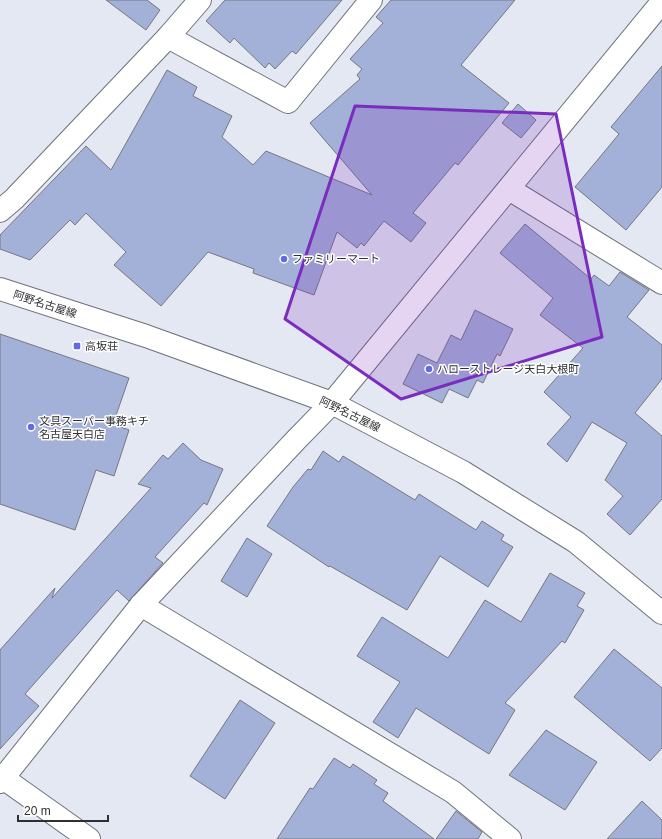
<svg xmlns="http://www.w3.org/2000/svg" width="662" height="839" viewBox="0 0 662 839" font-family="Arial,'Noto Sans JP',sans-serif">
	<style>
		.building { fill: #a3b0d8; stroke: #757881 }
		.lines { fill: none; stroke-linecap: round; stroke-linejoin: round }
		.street-casing { stroke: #6e727b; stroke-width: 24 }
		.secondary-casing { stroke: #6e727b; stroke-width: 24 }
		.street { stroke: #fff; stroke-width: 22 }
		.secondary { stroke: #fff; stroke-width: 22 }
		.marked { fill: #7b2cbf; fill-opacity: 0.2; stroke: #7b2cbf; stroke-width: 3; stroke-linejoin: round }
		.poi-dot { fill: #656ae3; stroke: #fff; stroke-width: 1.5 }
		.labels { text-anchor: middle; stroke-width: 3; stroke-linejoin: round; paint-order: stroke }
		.poi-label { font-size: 11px; fill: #2e2f33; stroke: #fff; text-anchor: start }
		.street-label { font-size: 11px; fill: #2e2f33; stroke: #fff }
	</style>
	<rect width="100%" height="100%" fill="#e4e8f2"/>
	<!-- building -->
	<g class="building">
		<polygon points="106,0 147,0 160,10 146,30"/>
		<polygon points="225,0 342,0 296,54 292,51 275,69 269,63 265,68 234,38 230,43 206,21"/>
		<polygon points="391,0 515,0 461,65 509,103 458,165 455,163 413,213 426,223 411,242 384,221 364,246 361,243 357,248 337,232 314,295 253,273 254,269 208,252 161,306 114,265 126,252 86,213 75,225 70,220 30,260 0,249 0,235 86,146 111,170 167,70 197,87 193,96 232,116 222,137 253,165 266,151 372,195 310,123 360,79 357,75 362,69 350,59 383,23 376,17"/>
		<polygon points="662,66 662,187 626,230 575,187 619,134 611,127"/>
		<polygon points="518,104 536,120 521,138 502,123"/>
		<polygon points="525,224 591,279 594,275 609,286 620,272 649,290 627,317 662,345 662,379 635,413 662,436 662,499 630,535 607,514 623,496 605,480 627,443 592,422 567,462 547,444 571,417 544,392 583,348 540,315 553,298 500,253"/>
		<polygon points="475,310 513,329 500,356 497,354 483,383 477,380 468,398 449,389 442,403 403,384 418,354 437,363 451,335 461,340"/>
		<polygon points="0,334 129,378 113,424 129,430 114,476 96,470 75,530 0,504"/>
		<polygon points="183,443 201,460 223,469 207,505 204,503 155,557 163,563 129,601 117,590 25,694 39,706 0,749 0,650 55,588 52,598 151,488 138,484 163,455 168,459"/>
		<polygon points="323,451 339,462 343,456 415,500 419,494 476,530 482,521 504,535 501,540 513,547 488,587 440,556 407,610 330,566 329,567 267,526 293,487 308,469 311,470"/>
		<polygon points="247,538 272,554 247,597 221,581"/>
		<polygon points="550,573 585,593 577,606 584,610 565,643 562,641 505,703 515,710 489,754 416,708 398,738 373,722 400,682 357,656 382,617 448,658 485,600 521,622"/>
		<polygon points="614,649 662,688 662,748 650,761 574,697"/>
		<polygon points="240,700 275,723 225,799 190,776"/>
		<polygon points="546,730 597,762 565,810 509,775"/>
		<polygon points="334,758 350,768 353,764 377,780 374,784 388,793 383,801 434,839 277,839 310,788 313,789"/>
		<polygon points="642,801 662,820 662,839 607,839"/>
		<polygon points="456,811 482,832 478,839 436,839"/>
	</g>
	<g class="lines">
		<defs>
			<g id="street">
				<polyline points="168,37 288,102 371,0"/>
				<polyline points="509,189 662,283"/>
				<polyline points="0,211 14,199 168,37 200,0"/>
				<polyline points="141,605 453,792 510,839"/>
				<polyline points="0,782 141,605 295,441 332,403 662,2"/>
			</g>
			<g id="secondary">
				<polyline points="0,289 146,336 332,403 463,472 576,542 662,613"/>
				<polyline points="3,778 89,839"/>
			</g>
		</defs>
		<!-- street casing -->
		<use href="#street" class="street-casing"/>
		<!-- secondary casing -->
		<use href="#secondary" class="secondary-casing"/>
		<!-- street -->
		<use href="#street" class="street"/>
		<!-- secondary -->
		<use href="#secondary" class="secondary"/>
	</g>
	<!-- marked area -->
	<path class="marked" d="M355 106 556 114 602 337 401 399 285 319Z"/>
	<!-- markers -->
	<g class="poi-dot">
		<circle cx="284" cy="259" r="4"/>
		<rect x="73" y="342" width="8" height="8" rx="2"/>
		<circle cx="429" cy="369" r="4"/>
		<circle cx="31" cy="427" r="4"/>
	</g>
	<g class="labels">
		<!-- poi labels -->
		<g class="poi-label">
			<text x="292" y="263">ファミリーマート</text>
			<text x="85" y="350">高坂荘</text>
			<text x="437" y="373">ハローストレージ天白大根町</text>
			<text x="39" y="425">文具スーパー事務キチ<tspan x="39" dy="13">名古屋天白店</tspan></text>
		</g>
		<!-- street labels -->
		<g class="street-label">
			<text transform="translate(45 304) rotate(18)" y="4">阿野名古屋線</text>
			<text transform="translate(350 414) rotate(26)" y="4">阿野名古屋線</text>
		</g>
	</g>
	<!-- scale -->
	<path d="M18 815v6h90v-6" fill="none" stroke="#2e2f33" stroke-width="2"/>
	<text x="24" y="815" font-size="12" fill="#2e2f33" stroke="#ffffff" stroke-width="3" paint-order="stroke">20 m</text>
</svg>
